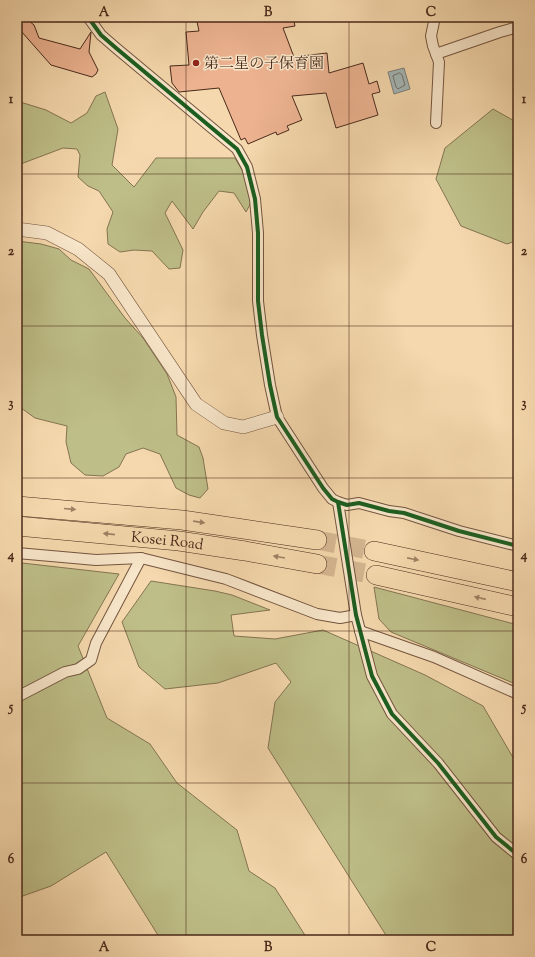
<svg xmlns="http://www.w3.org/2000/svg" width="535" height="957" viewBox="0 0 535 957" font-family="'Sorts Mill Goudy','Noto Serif JP',serif">
	<style>
		.green { fill: #bebe88; stroke: #847451 }
		.water { fill: #a2b6b7; stroke: #7e7e78 }
		.lines { fill: none; stroke-linecap: round; stroke-linejoin: round }
		.shore { stroke: #767068; stroke-width: 1 }
		.building { fill: #edb391; stroke: #49291a }
		.motorway-tunnel { stroke: #d3b590; stroke-width: 19; stroke-dasharray: 19 10; stroke-linecap: butt }
		.minor-casing { stroke: #74553f; stroke-width: 12 }
		.tertiary-casing { stroke: #74553f; stroke-width: 14 }
		.motorway-casing { stroke: #49291a; stroke-width: 20 }
		.minor { stroke: #f8e6ca; stroke-width: 10 }
		.tertiary { stroke: #f8e6ca; stroke-width: 13 }
		.motorway { stroke: #f5d8ad; stroke-width: 19 }
		.cycleway-casing { stroke: #f8e6ca; stroke-width: 6 }
		.cycleway { stroke: #1b5e20; stroke-width: 4 }
		.oneway { fill: #9f8064 }
		.grid { fill: none; stroke: #49291a; stroke-width: 1; stroke-opacity: 0.55 }
		.poi-dot { fill: #8f2418; stroke: #f8e6ca; stroke-width: 1.5 }
		.labels { text-anchor: middle; stroke-width: 3; stroke-linejoin: round; paint-order: stroke }
		.poi-label { font-size: 15px; fill: #49291a; stroke: #f8e6ca; text-anchor: start }
		.street-label { font-size: 15px; fill: #49291a; stroke: #f8e6ca }
		.neatline { fill: none; stroke: #49291a; stroke-width: 1.5 }
		.grid-label { font-size: 13px; text-anchor: middle; font-weight: bold; fill: #49291a }
	</style>
	<rect width="100%" height="100%" fill="#f5d8ad"/>
	<filter id="stains"><feTurbulence type="fractalNoise" baseFrequency=".005" numOctaves="4"/><feColorMatrix values="0 0 0 0 .2 0 0 0 0 .09 0 0 0 0 .02 0 0 0 .5 -.17"/></filter>
	<radialGradient id="worn" r=".72"><stop offset=".6" stop-color="#630" stop-opacity="0"/><stop offset="1" stop-color="#630" stop-opacity=".3"/></radialGradient>
	<!-- green -->
	<g class="green">
		<polygon points="105,92 118,129 112,165 134,187 156,158 235,158 245,175 252,201 246,212 234,193 219,191 203,212 193,229 172,201 165,213 183,250 180,268 169,269 152,251 134,250 120,252 108,244 107,229 113,212 99,191 88,186 78,177 80,155 77,149 63,148 18,165 22,215 17,215 17,101 46,110 71,123 87,113 96,96"/>
		<polygon points="493,109 518,123 518,240 507,244 461,226 436,179 445,148"/>
		<polygon points="17,241 41,244 59,249 71,260 89,269 125,318 143,338 167,374 176,397 177,435 199,447 203,458 208,489 200,498 189,495 176,488 160,454 143,448 126,454 119,467 103,476 85,475 71,463 66,442 67,426 35,418 17,405"/>
		<polygon points="22,563 119,574 78,646 107,718 150,744 177,783 237,830 249,871 275,888 308,940 161,940 106,852 51,886 17,898 17,564"/>
		<polygon points="151,581 215,591 232,595 270,610 231,615 234,636 275,639 323,630 425,675 483,706 518,766 518,940 389,940 268,748 275,702 291,682 276,663 218,683 165,689 139,667 122,622"/>
		<polygon points="374,587 518,625 518,685 391,632 379,619"/>
	</g>
	<!-- water -->
	<polygon class="water" points="404,68 410,89 394,94 388,72"/>
	<g class="lines">
		<!-- shore -->
		<polygon class="shore" points="400,73 402,75 405,85 398,89 396,87 393,76"/>
	</g>
	<!-- building -->
	<g class="building">
		<polygon points="24,17 34,25 39,38 80,49 91,32 89,52 98,70 96,74 92,77 51,65 21,31 19,24"/>
		<polygon points="196,17 293,17 295,26 283,28 294,57 327,53 329,73 363,63 369,84 377,81 380,92 372,94 378,115 336,128 326,93 292,96 302,120 287,126 289,130 277,135 276,132 248,144 245,138 241,140 219,88 179,92 172,83 170,66 189,65 186,32 199,31"/>
	</g>
	<g class="lines">
		<!-- motorway-tunnel -->
		<g class="motorway-tunnel">
			<polyline points="317,540 374,551"/>
			<polyline points="317,564 376,575"/>
		</g>
		<defs>
			<g id="minor">
				<polyline points="88,17 101,35 116,48 237,149 247,167 255,199 258,233 258,301 262,335 270,385 277,417 323,488 332,499 338,502 347,505 359,503 389,511 404,513 459,531 518,546"/>
				<polyline points="435,17 431,36 433,46 439,62 436,123"/>
				<polyline points="436,54 500,32 518,27"/>
				<polyline points="338,502 356,615 372,676 392,714 438,763 496,837 518,855"/>
				<polyline points="17,553 96,560 141,558 226,579 317,614 340,618 356,615"/>
				<polyline points="360,631 434,657 518,694"/>
				<polyline points="17,697 65,672 78,669 91,660 96,643 141,558"/>
			</g>
			<polyline id="tertiary" points="17,229 47,233 78,249 109,274 196,404 224,423 243,427 277,417"/>
			<g id="motorway">
				<polyline points="17,506 182,520 317,540"/>
				<path id="s1" d="M17 526 179 541 245 551 317 564"/>
				<polyline points="374,551 518,582"/>
				<polyline points="376,575 518,607"/>
			</g>
		</defs>
		<!-- minor casing -->
		<use href="#minor" class="minor-casing"/>
		<!-- tertiary casing -->
		<use href="#tertiary" class="tertiary-casing"/>
		<!-- motorway casing -->
		<use href="#motorway" class="motorway-casing"/>
		<!-- minor -->
		<use href="#minor" class="minor"/>
		<!-- tertiary -->
		<use href="#tertiary" class="tertiary"/>
		<!-- motorway -->
		<use href="#motorway" class="motorway"/>
		<defs>
			<g id="cycleway">
				<polyline points="88,17 101,35 116,48 237,149 247,167 255,199 258,233 258,301 262,335 270,385 277,417 323,488 332,499 338,502 347,505 359,503 389,511 404,513 459,531 518,546"/>
				<polyline points="338,502 356,615 372,676 392,714 438,763 496,837 518,855"/>
			</g>
		</defs>
		<!-- cycleway casing -->
		<use href="#cycleway" class="cycleway-casing"/>
		<!-- cycleway -->
		<use href="#cycleway" class="cycleway"/>
	</g>
	<!-- one-way arrows -->
	<defs><path id="oneway-solid" d="M-6-.8H1V-3.2L6.5 0L1 3.2V.8H-6Z"/></defs>
	<g class="oneway">
		<use href="#oneway-solid" transform="translate(70 509) rotate(5)"/>
		<use href="#oneway-solid" transform="translate(199 522) rotate(8)"/>
		<use href="#oneway-solid" transform="translate(109 534) rotate(-174)"/>
		<use href="#oneway-solid" transform="translate(279 557) rotate(-170)"/>
		<use href="#oneway-solid" transform="translate(413 559) rotate(11)"/>
		<use href="#oneway-solid" transform="translate(480 598) rotate(-167)"/>
	</g>
	<!-- grid -->
	<path class="grid" d="M186 17V940M349 17V940M17 174H518M17 326H518M17 478H518M17 631H518M17 783H518"/>
	<!-- markers -->
	<circle class="poi-dot" cx="196" cy="63" r="4"/>
	<g class="labels">
		<!-- poi labels -->
		<g class="poi-label">
			<text x="204" y="68">第二星の子保育園</text>
		</g>
		<!-- street labels -->
		<g class="street-label">
			<text dy="5" stroke="none"><textPath href="#s1" startOffset="151">Kosei Road</textPath></text>
		</g>
	</g>
	<!-- margin -->
	<rect width="535" height="957" fill="none" stroke="#f5d8ad" stroke-width="44"/>
	<rect x="22" y="22" width="491" height="913" class="neatline"/>
	<g class="grid-label">
		<text x="104" y="16">A</text>
		<text x="268" y="16">B</text>
		<text x="431" y="16">C</text>
		<text x="11" y="103">1</text>
		<text x="524" y="103">1</text>
		<text x="11" y="255">2</text>
		<text x="524" y="255">2</text>
		<text x="11" y="407">3</text>
		<text x="524" y="407">3</text>
		<text x="11" y="559">4</text>
		<text x="524" y="559">4</text>
		<text x="11" y="711">5</text>
		<text x="524" y="711">5</text>
		<text x="11" y="863">6</text>
		<text x="524" y="863">6</text>
		<text x="104" y="951">A</text>
		<text x="268" y="951">B</text>
		<text x="431" y="951">C</text>
	</g>
	<rect width="100%" height="100%" filter="url(#stains)"/>
	<rect width="100%" height="100%" fill="url(#worn)"/>
</svg>
